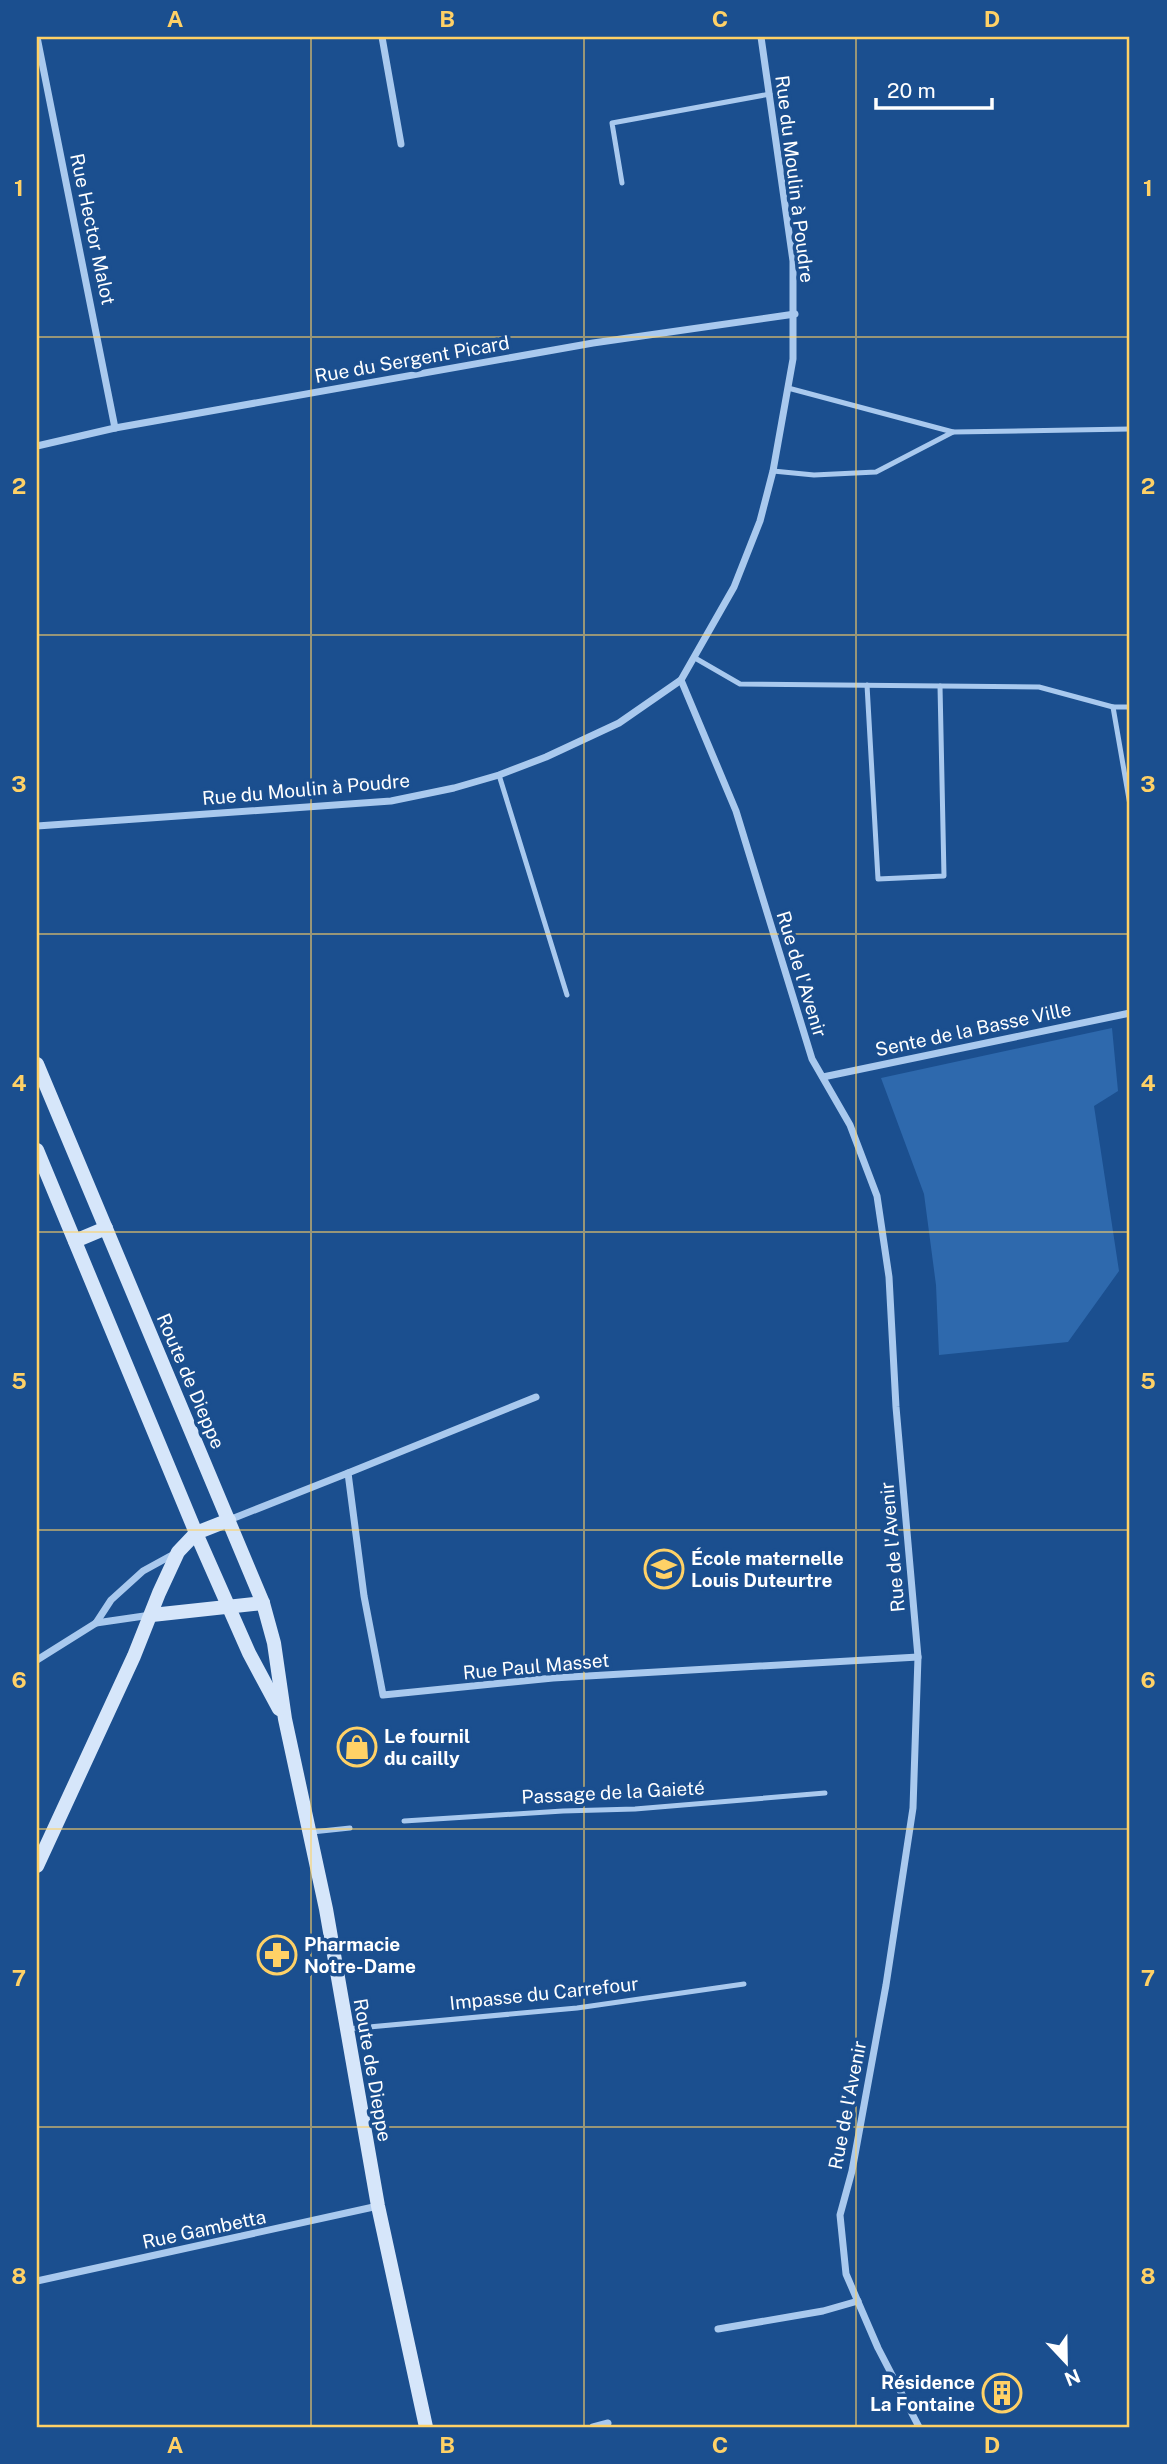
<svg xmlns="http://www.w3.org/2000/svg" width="1167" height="2464" viewBox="0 0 1167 2464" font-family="'Public Sans',sans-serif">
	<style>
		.green { fill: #2e69ad }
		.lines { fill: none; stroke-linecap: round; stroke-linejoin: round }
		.lane { stroke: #a9c9ee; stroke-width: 5 }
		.street { stroke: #a9c9ee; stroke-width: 7 }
		.secondary { stroke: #d6e6fa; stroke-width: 14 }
		.grid { fill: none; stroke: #ffd166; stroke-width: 2; stroke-opacity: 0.55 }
		.labels { text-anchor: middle; stroke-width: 7; stroke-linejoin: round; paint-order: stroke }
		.street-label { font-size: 19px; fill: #fff; stroke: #1b4f8f }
		.poi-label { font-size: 19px; font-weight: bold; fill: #fff; stroke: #1b4f8f; text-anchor: start }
		.neatline { fill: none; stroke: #ffd166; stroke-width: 2.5 }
		.grid-label { font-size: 23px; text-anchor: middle; font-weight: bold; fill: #ffd166 }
	</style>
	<rect width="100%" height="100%" fill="#1b4f8f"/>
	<!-- green -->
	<polygon class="green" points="1112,1028 1118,1091 1094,1106 1119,1271 1068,1342 939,1355 936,1285 924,1194 881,1078"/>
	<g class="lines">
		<!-- lane -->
		<g class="lane">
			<polyline points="622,183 612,123 770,94"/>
			<polyline points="788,388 953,432 1130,429"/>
			<polyline points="773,471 814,475 876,472 953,432"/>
			<polyline points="695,658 740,684 1039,687 1113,707 1130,707"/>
			<polyline points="867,685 878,879 944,876 940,686"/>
			<polyline points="1113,707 1130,805"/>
			<polyline points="499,775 567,995"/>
			<polyline points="404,1821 563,1811 635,1809 825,1793"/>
			<polyline points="312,1832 350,1828"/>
			<polyline points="347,2029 577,2008 744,1984"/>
		</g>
		<!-- street -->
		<g class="street">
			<polyline points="37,37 115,428"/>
			<polyline points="382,37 401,144"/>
			<polyline points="37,446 115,428 593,343 795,314"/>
			<polyline points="681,680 736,811 812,1059 850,1125 877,1196 889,1277 896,1407 918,1657 913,1808 886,1985 852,2171 840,2215 846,2274 878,2348 919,2427"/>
			<polyline points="37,826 391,801 454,788 499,775 546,757 619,723 681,680 734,587 760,521 773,471 793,359 793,261 761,37"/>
			<polyline points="823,1077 1130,1013"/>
			<polyline points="348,1473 536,1397"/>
			<polyline points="229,1520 348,1473 364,1596 383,1695 553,1678 918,1657"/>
			<polyline points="96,1623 151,1615"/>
			<polyline points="37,1660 96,1623 111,1600 143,1571 174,1554"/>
			<polyline points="37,2281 378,2206"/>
			<polyline points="718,2329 823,2311 858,2301"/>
			<polyline points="593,2427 608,2423"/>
		</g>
		<!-- secondary -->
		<g class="secondary">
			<polyline points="37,1064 263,1603 274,1643 285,1719 326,1909 378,2206 426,2427"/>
			<polyline points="37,1150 196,1533 249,1653 279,1709"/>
			<polyline points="75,1241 106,1228"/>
			<polyline points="152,1615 263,1603"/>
			<polyline points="37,1866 134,1656 159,1593 178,1552 196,1533 229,1520"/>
		</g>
	</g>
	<!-- grid -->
	<path class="grid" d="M311 37V2427M584 37V2427M856 37V2427M37 337H1130M37 635H1130M37 934H1130M37 1232H1130M37 1530H1130M37 1829H1130M37 2127H1130"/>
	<!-- icons -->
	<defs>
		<symbol id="school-ring" viewBox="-11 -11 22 22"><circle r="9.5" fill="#1b4f8f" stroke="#ffd166" stroke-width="1.5"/><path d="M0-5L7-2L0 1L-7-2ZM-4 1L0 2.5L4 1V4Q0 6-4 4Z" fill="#ffd166"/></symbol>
		<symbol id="shop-ring" viewBox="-11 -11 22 22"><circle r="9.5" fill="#1b4f8f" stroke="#ffd166" stroke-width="1.5"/><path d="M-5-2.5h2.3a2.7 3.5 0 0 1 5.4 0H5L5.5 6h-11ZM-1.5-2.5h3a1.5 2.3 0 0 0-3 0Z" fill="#ffd166"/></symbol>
		<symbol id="pharmacy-ring" viewBox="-11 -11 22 22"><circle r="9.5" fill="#1b4f8f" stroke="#ffd166" stroke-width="1.5"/><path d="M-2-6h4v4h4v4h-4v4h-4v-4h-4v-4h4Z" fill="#ffd166"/></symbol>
		<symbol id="building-ring" viewBox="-11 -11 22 22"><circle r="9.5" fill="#1b4f8f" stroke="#ffd166" stroke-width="1.5"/><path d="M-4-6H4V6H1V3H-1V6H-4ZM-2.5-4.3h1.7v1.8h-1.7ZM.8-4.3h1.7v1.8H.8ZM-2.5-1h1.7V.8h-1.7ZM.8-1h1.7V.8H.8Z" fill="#ffd166"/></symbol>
	</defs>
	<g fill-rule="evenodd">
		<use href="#school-ring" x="642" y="1547" width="44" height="44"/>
		<use href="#shop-ring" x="335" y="1725" width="44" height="44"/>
		<use href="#pharmacy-ring" x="255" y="1933" width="44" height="44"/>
		<use href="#building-ring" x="980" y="2371" width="44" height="44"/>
	</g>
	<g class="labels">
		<!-- street labels -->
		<g class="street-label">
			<text transform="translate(795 179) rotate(83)" y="7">Rue du Moulin à Poudre</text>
			<text transform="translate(93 229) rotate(78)" y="7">Rue Hector Malot</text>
			<text transform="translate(412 359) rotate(-10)" y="7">Rue du Sergent Picard</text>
			<text transform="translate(306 789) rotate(-5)" y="7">Rue du Moulin à Poudre</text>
			<text transform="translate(802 974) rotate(73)" y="7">Rue de l'Avenir</text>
			<text transform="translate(973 1029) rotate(-12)" y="7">Sente de la Basse Ville</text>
			<text transform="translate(191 1381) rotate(67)" y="7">Route de Dieppe</text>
			<text transform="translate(892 1547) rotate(-95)" y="7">Rue de l'Avenir</text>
			<text transform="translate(536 1666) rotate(-5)" y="7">Rue Paul Masset</text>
			<text transform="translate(613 1792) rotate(-3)" y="7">Passage de la Gaieté</text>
			<text transform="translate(544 1993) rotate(-6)" y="7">Impasse du Carrefour</text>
			<text transform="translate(373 2070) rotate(80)" y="7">Route de Dieppe</text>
			<text transform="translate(847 2105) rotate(-79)" y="7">Rue de l'Avenir</text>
			<text transform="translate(204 2229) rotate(-12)" y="7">Rue Gambetta</text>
		</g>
		<!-- poi labels -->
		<g class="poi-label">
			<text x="691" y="1565">École maternelle<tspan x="691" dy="22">Louis Duteurtre</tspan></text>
			<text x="384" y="1743">Le fournil<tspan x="384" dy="22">du cailly</tspan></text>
			<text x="304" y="1951">Pharmacie<tspan x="304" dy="22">Notre-Dame</tspan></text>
			<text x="975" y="2389" text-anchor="end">Résidence<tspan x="975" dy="22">La Fontaine</tspan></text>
		</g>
	</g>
	<!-- border -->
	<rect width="1167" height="2464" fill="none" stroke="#1b4f8f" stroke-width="77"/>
	<!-- north arrow -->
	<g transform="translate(1066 2362) rotate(158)" stroke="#1b4f8f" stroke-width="5" paint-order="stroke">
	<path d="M0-5L12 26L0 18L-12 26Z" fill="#ffffff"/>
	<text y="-10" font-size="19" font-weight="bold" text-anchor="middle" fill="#ffffff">N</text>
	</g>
	<!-- scale -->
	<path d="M876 98v10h116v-10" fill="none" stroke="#ffffff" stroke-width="3.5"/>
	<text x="887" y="98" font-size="21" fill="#ffffff" stroke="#1b4f8f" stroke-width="5" paint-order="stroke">20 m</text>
	<rect x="38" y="38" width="1090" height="2388" class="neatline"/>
	<g class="grid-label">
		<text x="175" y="27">A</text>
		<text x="447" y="27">B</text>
		<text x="720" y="27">C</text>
		<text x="992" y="27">D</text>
		<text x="19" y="196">1</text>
		<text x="1148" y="196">1</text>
		<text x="19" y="494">2</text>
		<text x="1148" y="494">2</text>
		<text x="19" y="792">3</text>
		<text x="1148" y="792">3</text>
		<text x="19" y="1091">4</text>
		<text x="1148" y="1091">4</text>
		<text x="19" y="1389">5</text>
		<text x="1148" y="1389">5</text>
		<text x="19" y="1688">6</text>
		<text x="1148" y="1688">6</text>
		<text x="19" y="1986">7</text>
		<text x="1148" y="1986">7</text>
		<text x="19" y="2284">8</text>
		<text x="1148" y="2284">8</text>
		<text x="175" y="2453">A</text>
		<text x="447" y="2453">B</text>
		<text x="720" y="2453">C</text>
		<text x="992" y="2453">D</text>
	</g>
</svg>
